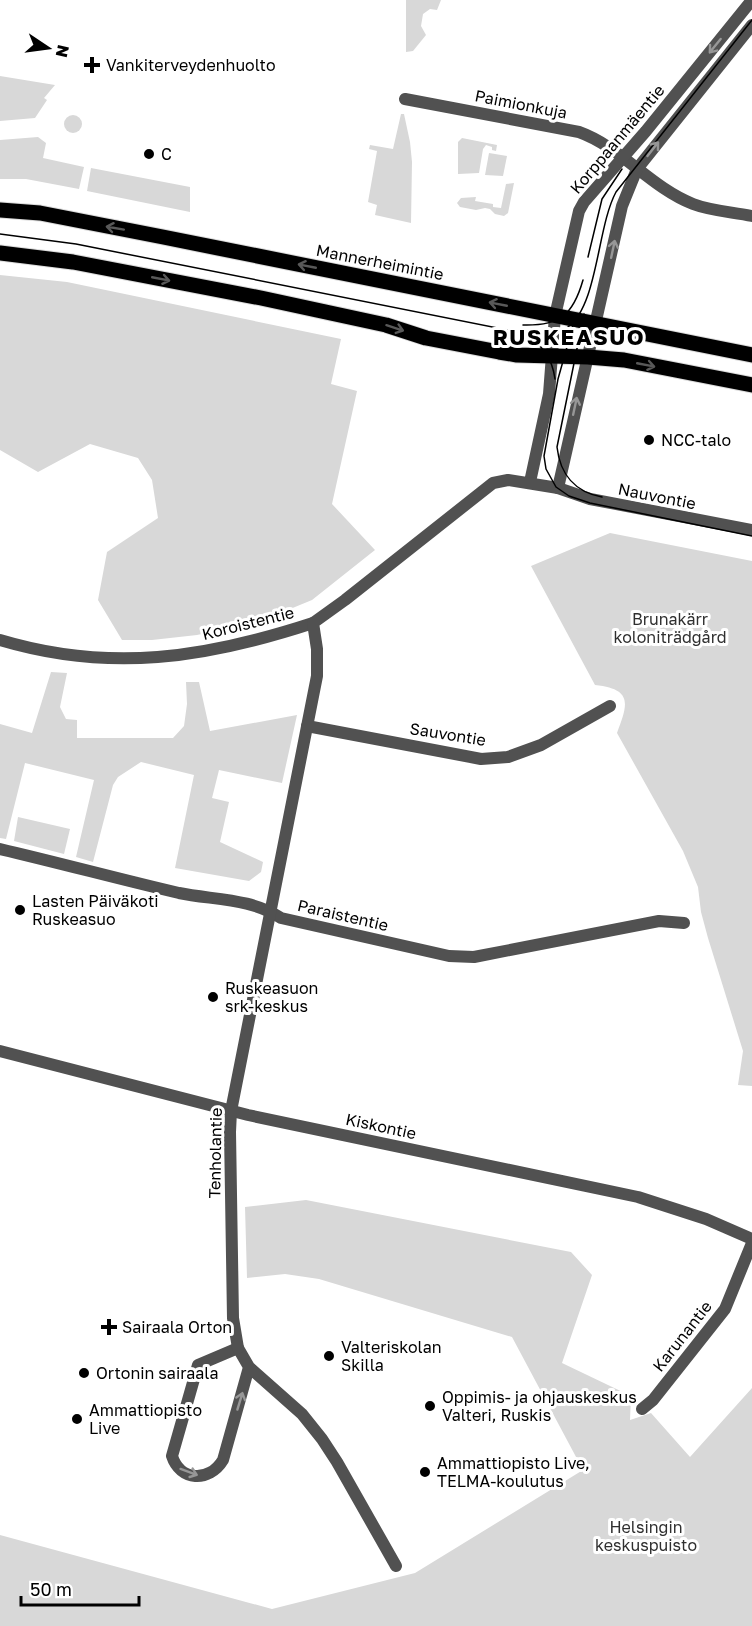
<svg xmlns="http://www.w3.org/2000/svg" width="752" height="1626" viewBox="0 0 752 1626" font-family="'Golos Text',sans-serif">
	<style>
		.green { fill: #d8d8d8 }
		.lines { fill: none; stroke-linecap: round; stroke-linejoin: round }
		.primary-casing { stroke: #dbdbdb; stroke-width: 17 }
		.minor { stroke: #515151; stroke-width: 12 }
		.tertiary { stroke: #515151; stroke-width: 12 }
		.primary { stroke: #000; stroke-width: 15 }
		.tram { stroke: #000; stroke-width: 1.5 }
		.oneway { stroke: #979797 }
		.oneway2 { stroke: #595959 }
		.poi-dot { fill: #000; stroke: #fff; stroke-width: 2 }
		.labels { text-anchor: middle; stroke-width: 6; stroke-linejoin: round; paint-order: stroke }
		.poi-label { font-size: 16px; fill: #000; stroke: #fff; text-anchor: start }
		.street-label { font-size: 16px; fill: #000; stroke: #fff }
		.park-label { font-size: 16px; fill: #2f2f2f; stroke: #fff }
		.district-label { font-size: 22px; font-weight: bold; letter-spacing: 1.5px; fill: #000; stroke: #fff }
	</style>
	<rect width="100%" height="100%" fill="#fff"/>
	<!-- green -->
	<g class="green">
		<polygon points="406,0 441,0 437,10 430,9 423,14 421,26 426,35 413,51 406,52"/>
		<polygon points="0,76 55,85 44,98 47,100 35,118 0,121"/>
		<polygon points="401,114 404,114 410,142 412,162 411,223 375,215 377,205 368,202 377,151 369,149 370,145 393,149"/>
		<circle cx="73" cy="124" r="9"/>
		<polygon points="38,137 46,143 43,158 84,167 79,189 26,179 0,179 0,140"/>
		<polygon points="462,138 497,145 496,151 492,150 492,147 486,145 483,149 479,173 458,174 458,142"/>
		<polygon points="489,153 507,156 503,176 485,175"/>
		<polygon points="91,168 190,187 190,212 87,191"/>
		<polygon points="514,183 508,213 504,216 495,214 490,209 485,208 476,210 460,207 457,203 461,198 476,197 475,201 493,204 493,207 501,208 506,184"/>
		<polygon points="0,275 67,282 341,339 331,384 357,391 332,504 375,550 312,600 261,621 197,635 152,640 122,640 98,600 107,552 158,518 152,480 138,458 90,444 38,472 0,450"/>
		<path d="M610 533 752 561V1086L738 1085 743 1051 708 938 701 912 698 887 683 851 617 733C628 704 633 689 595 685L531 566Z"/>
		<polygon points="51,672 67,673 60,707 66,719 77,720 77,738 173,738 184,726 187,704 186,682 199,682 210,731 297,715 282,783 219,770 212,798 229,802 220,842 263,862 261,872 249,881 175,868 194,775 141,762 118,777 113,785 93,862 76,857 94,780 25,763 6,839 0,838 0,724 32,733"/>
		<polygon points="18,817 70,829 64,854 14,841"/>
		<polygon points="306,1200 571,1252 592,1275 562,1363 631,1396 630,1420 651,1413 690,1457 752,1388 752,1626 0,1626 0,1535 272,1609 415,1573 583,1470 512,1337 319,1279 285,1274 247,1278 245,1207"/>
	</g>
	<g class="lines">
		<defs>
			<g id="primary">
				<polyline points="0,210 40,213 163,237 752,355"/>
				<polyline points="0,253 73,262 261,298 386,325 426,338 499,352 517,355 588,357 624,360 752,385"/>
			</g>
		</defs>
		<!-- primary casing -->
		<use href="#primary" class="primary-casing"/>
		<!-- minor -->
		<g class="minor">
			<path d="M405 99 579 132C621 147 650 187 693 204 711 211 733 212 752 216"/>
			<polyline points="558,488 590,499 752,530"/>
			<path d="M0 640C110 673 206 658 313 623"/>
			<polyline points="307,726 481,759 508,757 541,745 610,706"/>
			<path d="M0 849C60 863 119 879 179 893 213 900 251 898 281 918L449 956 474 957 659 921 684 923"/>
			<polyline points="0,1051 248,1115 638,1197 706,1219 752,1239"/>
			<path d="M249 1367 223 1460C209 1483 180 1481 172 1456L198 1365 238 1348 249 1367 302 1414 322 1439 337 1462 396 1566"/>
			<polyline points="642,1409 653,1400 725,1309 752,1243"/>
		</g>
		<!-- tertiary -->
		<g class="tertiary">
			<polyline points="530,482 549,394 555,316 579,211 584,202 646,131 752,0"/>
			<polyline points="238,1348 233,1318 230,1132 231,1111 317,676 317,649 313,623 345,600 493,483 508,480 558,488 622,206 637,169 752,25"/>
		</g>
		<!-- primary -->
		<use href="#primary" class="primary"/>
		<!-- tram -->
		<g class="tram">
			<path d="M0 234 76 244 528 334C542 335 556 336 568 327 598 305 597 227 616 192L752 20"/>
			<polyline points="588,257 602,199 622,169"/>
			<path d="M584 314 557 447C560 474 575 492 602 497"/>
			<polyline points="574,322 558,379 544,456 546,469 556,487 569,496 590,503 752,536"/>
			<path d="M523 325C560 326 573 315 583 280"/>
			<path d="M523 335C543 344 552 358 555 379"/>
		</g>
	</g>
	<!-- one-way arrows -->
	<defs><path id="oneway-shaft" d="M-6 0H5M1.5-3L5.5 0L1.5 3" fill="none" stroke-width="1.6" stroke-linecap="round" stroke-linejoin="round" transform="scale(1.5)"/></defs>
	<g class="oneway">
		<use href="#oneway-shaft" transform="translate(715 46) rotate(129)"/>
		<use href="#oneway-shaft" transform="translate(653 149) rotate(-52)"/>
		<use href="#oneway-shaft" transform="translate(613 249) rotate(-78)"/>
		<use href="#oneway-shaft" transform="translate(575 406) rotate(-78)"/>
		<use href="#oneway-shaft" transform="translate(240 1401) rotate(-73)"/>
		<use href="#oneway-shaft" transform="translate(189 1472) rotate(20)"/>
	</g>
	<g class="oneway2">
		<use href="#oneway-shaft" transform="translate(115 228) rotate(-170)"/>
		<use href="#oneway-shaft" transform="translate(307 266) rotate(-169)"/>
		<use href="#oneway-shaft" transform="translate(161 279) rotate(11)"/>
		<use href="#oneway-shaft" transform="translate(498 304) rotate(-169)"/>
		<use href="#oneway-shaft" transform="translate(395 328) rotate(18)"/>
		<use href="#oneway-shaft" transform="translate(646 365) rotate(11)"/>
	</g>
	<!-- markers -->
	<g class="poi-dot">
		<path d="M89 56h6v6h6v6h-6v6h-6v-6h-6v-6h6z"/>
		<circle cx="149" cy="154" r="6"/>
		<circle cx="649" cy="440" r="6"/>
		<circle cx="20" cy="910" r="6"/>
		<circle cx="213" cy="997" r="6"/>
		<path d="M106 1318h6v6h6v6h-6v6h-6v-6h-6v-6h6z"/>
		<circle cx="329" cy="1356" r="6"/>
		<circle cx="84" cy="1373" r="6"/>
		<circle cx="430" cy="1406" r="6"/>
		<circle cx="77" cy="1419" r="6"/>
		<circle cx="425" cy="1472" r="6"/>
	</g>
	<g class="labels">
		<!-- poi labels -->
		<g class="poi-label">
			<text x="106" y="71">Vankiterveydenhuolto</text>
			<text x="161" y="160">C</text>
			<text x="661" y="446">NCC-talo</text>
			<text x="32" y="907">Lasten Päiväkoti<tspan x="32" dy="18">Ruskeasuo</tspan></text>
			<text x="225" y="994">Ruskeasuon<tspan x="225" dy="18">srk-keskus</tspan></text>
			<text x="122" y="1333">Sairaala Orton</text>
			<text x="341" y="1353">Valteriskolan<tspan x="341" dy="18">Skilla</tspan></text>
			<text x="96" y="1379">Ortonin sairaala</text>
			<text x="442" y="1403">Oppimis- ja ohjauskeskus<tspan x="442" dy="18">Valteri, Ruskis</tspan></text>
			<text x="89" y="1416">Ammattiopisto<tspan x="89" dy="18">Live</tspan></text>
			<text x="437" y="1469">Ammattiopisto Live,<tspan x="437" dy="18">TELMA-koulutus</tspan></text>
		</g>
		<!-- street labels -->
		<g class="street-label">
			<text transform="translate(521 104) rotate(11)" y="6">Paimionkuja</text>
			<text transform="translate(617 139) rotate(-50)" y="6">Korppaanmäentie</text>
			<text transform="translate(380 262) rotate(11)" y="6">Mannerheimintie</text>
			<text transform="translate(657 496) rotate(11)" y="6">Nauvontie</text>
			<text transform="translate(248 623) rotate(-14)" y="6">Koroistentie</text>
			<text transform="translate(448 734) rotate(9)" y="6">Sauvontie</text>
			<text transform="translate(343 915) rotate(13)" y="6">Paraistentie</text>
			<text transform="translate(381 1126) rotate(12)" y="6">Kiskontie</text>
			<text transform="translate(215 1153) rotate(-89)" y="6">Tenholantie</text>
			<text transform="translate(682 1336) rotate(-52)" y="6">Karunantie</text>
		</g>
		<!-- park labels -->
		<g class="park-label">
			<text x="670" y="625">Brunakärr<tspan x="670" dy="18">koloniträdgård</tspan></text>
			<text x="646" y="1533">Helsingin<tspan x="646" dy="18">keskuspuisto</tspan></text>
		</g>
		<!-- district labels -->
		<g class="district-label">
			<text x="569" y="345">RUSKEASUO</text>
		</g>
	</g>
	<!-- north arrow -->
	<g transform="translate(48 48) rotate(103)" stroke="#ffffff" stroke-width="4.5" paint-order="stroke">
	<path d="M0-4.5L10 22L0 15L-10 22Z" fill="#000000"/>
	<text y="-9" font-size="16" font-weight="bold" text-anchor="middle" fill="#000000">N</text>
	</g>
	<!-- scale -->
	<path d="M21 1596v9h118v-9" fill="none" stroke="#000000" stroke-width="3"/>
	<text x="30" y="1596" font-size="18" fill="#000000" stroke="#ffffff" stroke-width="4.5" paint-order="stroke">50 m</text>
</svg>
